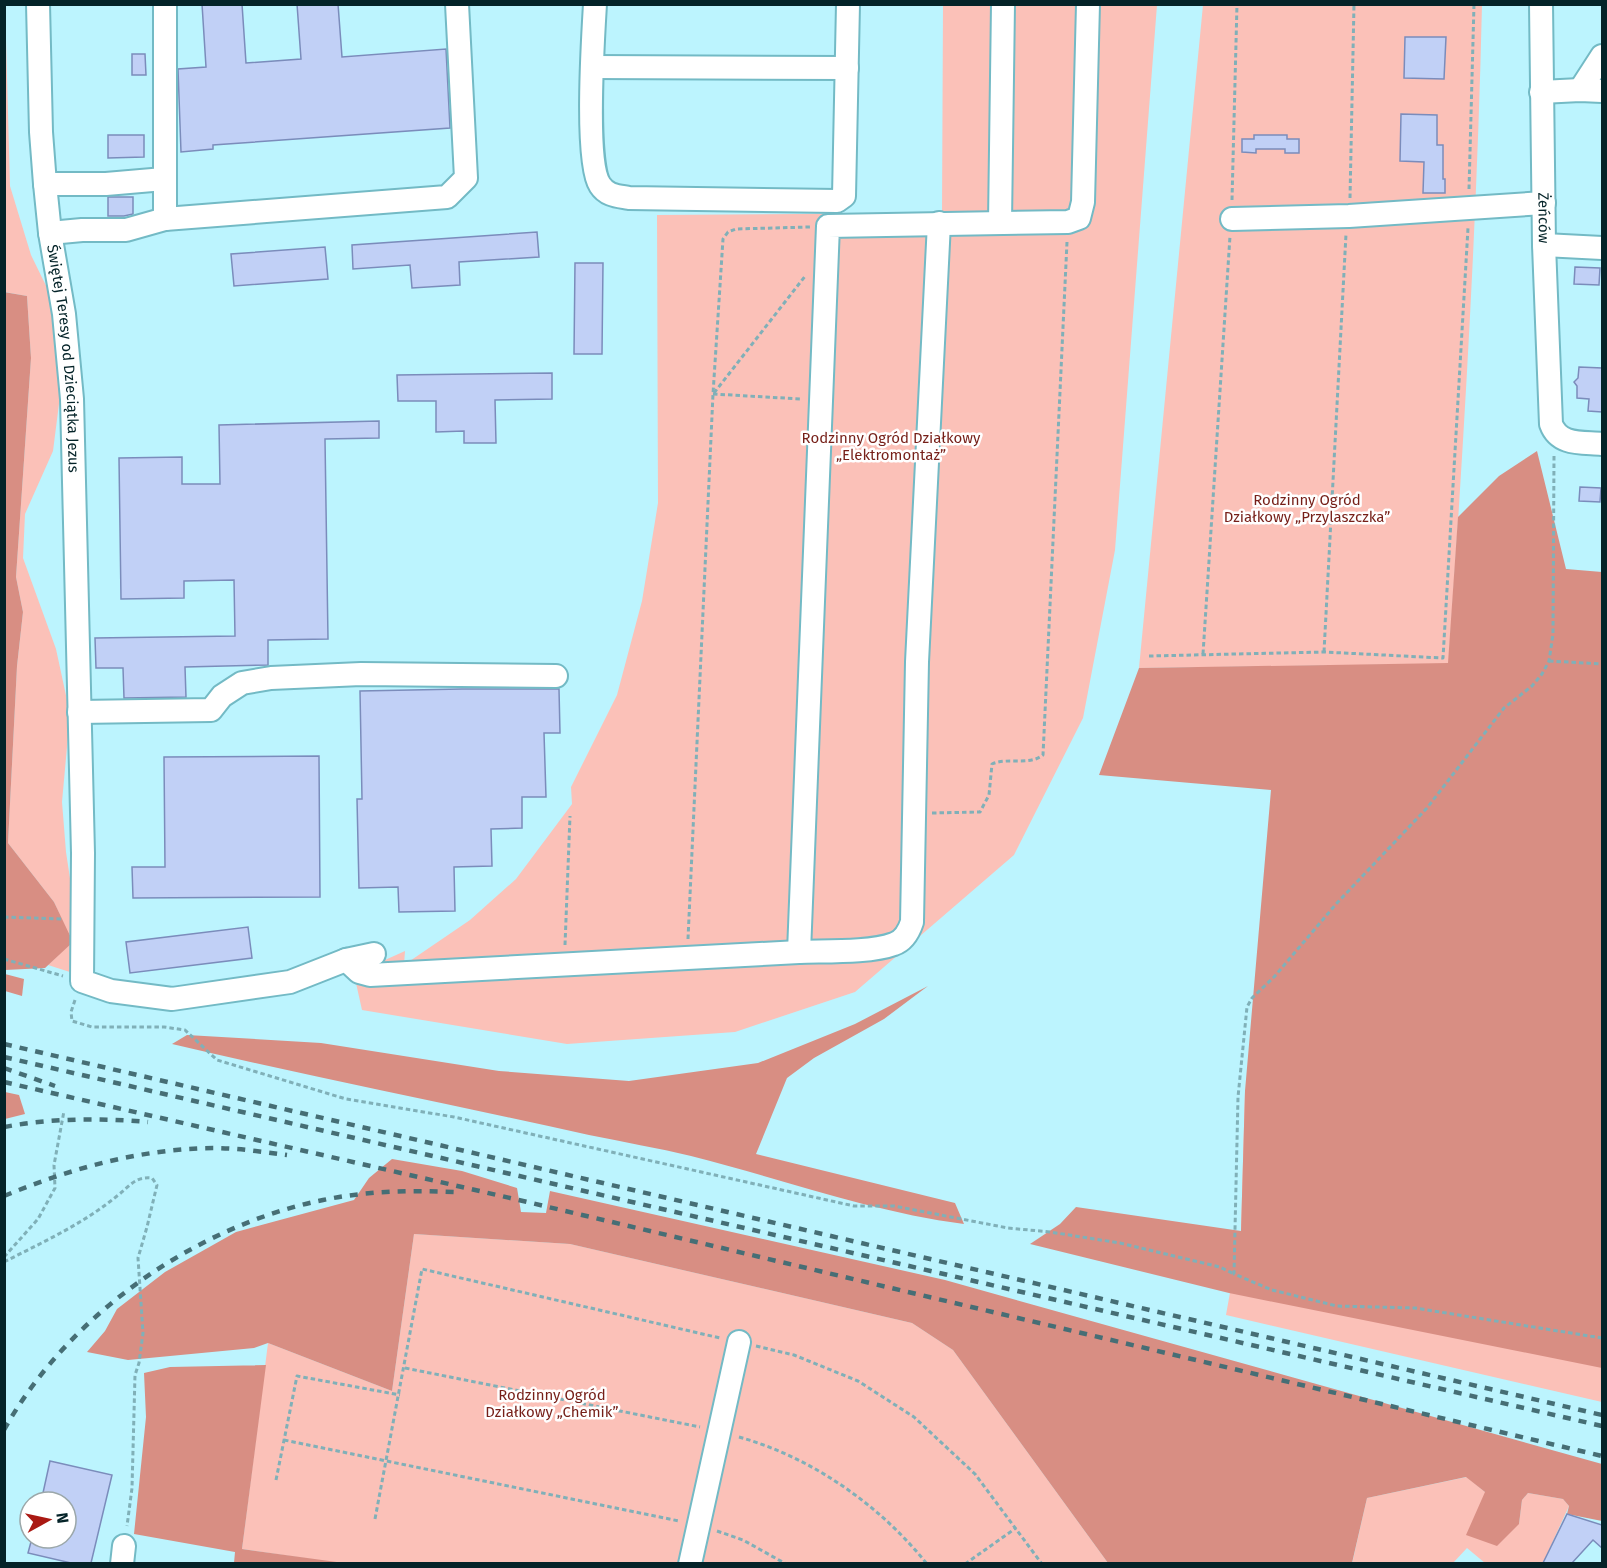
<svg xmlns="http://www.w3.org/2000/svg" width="1607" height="1568" viewBox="0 0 1607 1568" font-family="'Fira Sans',sans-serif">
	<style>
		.green { fill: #fbc1b8 }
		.forest { fill: #d88e83 }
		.building { fill: #c1d0f6; stroke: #7b8cbb; stroke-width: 1.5 }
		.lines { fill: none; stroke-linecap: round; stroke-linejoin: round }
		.minor-casing { stroke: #73bac5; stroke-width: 26 }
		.path { stroke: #80b0b8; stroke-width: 3; stroke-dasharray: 4.5 3; stroke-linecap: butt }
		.minor { stroke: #fff; stroke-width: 22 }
		.rail { stroke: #466e75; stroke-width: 4.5; stroke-dasharray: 8 8; stroke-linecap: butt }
		.labels { text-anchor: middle; stroke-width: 5; stroke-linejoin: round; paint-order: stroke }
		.street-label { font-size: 15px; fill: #042328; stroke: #fff }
		.park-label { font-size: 15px; fill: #761f18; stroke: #fff }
	</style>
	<rect width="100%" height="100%" fill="#bcf4fe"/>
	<!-- green -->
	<g class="green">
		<polygon points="943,5 1157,5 1115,550 1083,718 1014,855 855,992 735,1032 567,1044 362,1010 354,974 405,951 404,965 470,920 516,879 572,804 571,787 617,695 642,601 658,503 657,215 942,213"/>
		<path d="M1203 5H1482C1477 222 1464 439 1449 656L1602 572V1402L1226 1315 1241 1231 1245 1091 1439 664 1139 668Z"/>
		<polygon points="4,40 6,40 10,186 31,255 53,300 61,388 53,451 25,514 23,558 56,649 70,714 62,802 66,852 79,938 73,973 48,965 72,942 54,902 8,843 17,666 23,612 16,577 31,358 27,296 5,292"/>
		<polygon points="414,1234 570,1244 912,1323 953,1350 1108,1563 344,1564 242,1549 268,1343 392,1391"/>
		<polygon points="1467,1477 1485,1492 1519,1524 1522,1500 1528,1493 1563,1499 1569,1506 1543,1563 1485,1563 1467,1548 1453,1563 1352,1564 1367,1498"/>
	</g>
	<!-- forest -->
	<g class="forest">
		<polygon points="4,292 27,296 31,358 16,577 23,612 17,666 8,843 54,902 73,942 45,968 5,970"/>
		<polygon points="1537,451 1566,569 1602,572 1602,1368 1229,1293 1030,1244 1060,1224 1076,1207 1241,1231 1245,1091 1271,790 1099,775 1139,668 1448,663 1458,517 1499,476"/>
		<polygon points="5,974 24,979 22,996 5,991"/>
		<path d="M928 986 884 1019 814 1058 787 1078 756 1154 955 1203 964 1224C871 1212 782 1179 691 1156 658 1148 623 1142 589 1135 450 1104 311 1077 172 1044L187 1035 321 1043 499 1071 629 1081 758 1063 855 1024Z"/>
		<polygon points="5,1092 19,1095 25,1114 5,1119"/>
		<polygon points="392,1159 462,1171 517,1188 521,1212 546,1213 550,1191 945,1280 1602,1464 1602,1521 1567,1514 1569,1506 1563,1499 1528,1493 1522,1500 1519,1524 1497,1546 1466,1535 1485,1492 1466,1477 1367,1498 1352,1563 1108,1563 953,1350 912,1323 570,1244 414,1234 392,1391 268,1343 254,1348 128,1360 87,1352 105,1331 117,1309 165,1272 236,1232 354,1200 369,1178"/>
		<polygon points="266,1365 242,1549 344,1563 234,1563 235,1552 134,1534 146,1417 144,1373 170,1367"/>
	</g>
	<!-- building -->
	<g class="building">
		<polygon points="202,4 242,4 246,63 301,59 297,4 338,4 342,57 446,49 450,128 213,145 213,149 181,152 178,69 206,67"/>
		<polygon points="1405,37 1446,37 1444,79 1404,78"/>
		<polygon points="132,54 145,54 146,75 132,75"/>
		<polygon points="1401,114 1437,115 1437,145 1443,145 1443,179 1445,179 1445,193 1423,193 1424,162 1400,161"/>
		<polygon points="108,135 144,135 144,157 108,158"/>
		<polygon points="1254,135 1287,135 1287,139 1299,139 1299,153 1285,153 1285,149 1256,149 1256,153 1242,152 1242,139 1254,139"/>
		<polygon points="108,197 133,197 133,214 124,216 108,216"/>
		<polygon points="537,232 539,257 459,262 460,285 412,288 410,265 353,269 352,245"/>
		<polygon points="325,247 328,279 234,286 231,254"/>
		<polygon points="575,263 603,263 602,354 574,354"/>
		<polygon points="1575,267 1600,268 1599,285 1574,284"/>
		<polygon points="1579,367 1602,368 1602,412 1588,411 1589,399 1577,398 1577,386 1574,382 1578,378"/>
		<polygon points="552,373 552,399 495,400 496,443 464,443 464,431 436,432 436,401 398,401 397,375"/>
		<polygon points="379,421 379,438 325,439 328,639 268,640 268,665 185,667 186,697 124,698 123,668 96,668 95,638 235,636 234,580 184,581 184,598 121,599 119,458 182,457 182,484 220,484 219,425"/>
		<polygon points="1580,487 1601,488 1600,502 1579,501"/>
		<polygon points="462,689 559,689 560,733 544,733 546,797 522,797 522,828 491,829 492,866 454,867 455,911 399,912 398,887 359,888 357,799 362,799 360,691"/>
		<polygon points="319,756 320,897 133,898 132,867 165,867 164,757"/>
		<polygon points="248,927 252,958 130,973 126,942"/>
		<polygon points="50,1461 112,1475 91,1563 71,1563 28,1553 32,1538 66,1538 66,1502 41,1502"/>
		<polygon points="1567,1514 1602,1525 1602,1548 1593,1540 1572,1563 1543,1563"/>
	</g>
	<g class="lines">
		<defs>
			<g id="minor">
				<path id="s1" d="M38 4 41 132 45 184 50 233 64 314 72 399 83 853 82 981 111 991 172 999 290 982 346 960 359 972 370 975 799 952C825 951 870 953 894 944 903 941 909 931 912 922L917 662 939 223"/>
				<polyline points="165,4 165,219"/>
				<path d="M595 4C593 37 585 163 600 185 607 196 618 196 629 198L837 201 844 196 848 4"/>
				<path id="s2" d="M1541 4 1544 245 1551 424C1559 446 1583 442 1602 444"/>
				<polyline points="592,67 847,68"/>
				<polyline points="1580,90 1602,56"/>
				<polyline points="1541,92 1580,90 1602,91"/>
				<polyline points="45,184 106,184 164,179"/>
				<polyline points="1232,219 1349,216 1544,203"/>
				<polyline points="1000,222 1003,4"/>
				<polyline points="50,233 82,230 126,230 165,219 447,197 466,178 457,4"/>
				<polyline points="1544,245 1602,248"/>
				<polyline points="79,712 211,710 222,696 242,683 271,678 361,674 556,676"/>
				<polyline points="799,952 828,226 1068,222 1079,218 1083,202 1088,4"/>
				<polyline points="346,960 374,954"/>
				<polyline points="122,1564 124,1546"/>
				<polyline points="690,1564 739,1342"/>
			</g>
		</defs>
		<!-- minor casing -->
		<use href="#minor" class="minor-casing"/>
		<!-- path -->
		<g class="path">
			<polyline points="1469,189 1474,4"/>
			<polyline points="1350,198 1354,4"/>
			<polyline points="1232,200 1237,4"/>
			<polyline points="714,393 806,275"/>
			<polyline points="713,394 801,399"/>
			<polyline points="1554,456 1553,634 1549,661 1542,674 1532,686 1504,708 1427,808 1337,903 1274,977 1252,998 1247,1007 1238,1097 1234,1274 1272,1290 1337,1306 1415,1308 1602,1338"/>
			<polyline points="1324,652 1346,234"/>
			<polyline points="1203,654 1230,236"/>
			<polyline points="1149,656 1324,652 1443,658 1468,228"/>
			<polyline points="1549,661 1602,664"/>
			<path d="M932 813 980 812 989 795 992 764C1008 757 1029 766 1043 755L1067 242"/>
			<polyline points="4,917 63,919"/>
			<polyline points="688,939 713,394 723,239 728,232 736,229 810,227"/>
			<polyline points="565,945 570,816"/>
			<polyline points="4,959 63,976"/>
			<polyline points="75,1000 71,1012 72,1021 92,1027 164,1027 185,1030 217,1060 346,1099 454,1117 854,1206 894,1206 1008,1228 1050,1232 1120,1243 1220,1267 1234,1274"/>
			<polyline points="4,1257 38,1219 55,1188 54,1165 64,1111"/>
			<path d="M4 1262C43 1242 83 1224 117 1196 129 1187 135 1176 152 1178L157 1185 147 1227 138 1258 143 1333 139 1363 135 1375 132 1488 127 1526"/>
			<polyline points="756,1346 794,1355 858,1381 914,1417 975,1474 1042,1564"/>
			<polyline points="405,1368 700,1427"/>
			<path d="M739 1437C811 1457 880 1505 927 1564"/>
			<polyline points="284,1440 679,1521"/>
			<polyline points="276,1480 297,1376 400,1395"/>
			<polyline points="375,1519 422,1269 720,1338"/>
			<polyline points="717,1531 743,1540 786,1564"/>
			<polyline points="965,1564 1016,1528"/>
		</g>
		<!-- minor -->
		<use href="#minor" class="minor"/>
		<!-- rail -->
		<g class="rail">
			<polyline points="4,1044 1602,1415"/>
			<polyline points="4,1057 1602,1426"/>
			<polyline points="4,1068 55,1086"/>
			<polyline points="4,1082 523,1201 1602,1456"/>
			<path d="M4 1127C52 1118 100 1118 148 1122"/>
			<path d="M4 1196C72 1168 140 1149 213 1148 238 1148 263 1152 287 1155"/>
			<path d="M4 1430C68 1315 195 1226 323 1200 366 1191 410 1190 454 1192"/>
		</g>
	</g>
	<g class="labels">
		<!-- street labels -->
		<g class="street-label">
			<text dy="5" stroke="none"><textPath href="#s2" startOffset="214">Żeńców</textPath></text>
			<text dy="5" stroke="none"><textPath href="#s1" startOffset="356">Świętej Teresy od Dzieciątka Jezus</textPath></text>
		</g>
		<!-- park labels -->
		<g class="park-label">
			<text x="891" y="443">Rodzinny Ogród Działkowy<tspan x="891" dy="17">„Elektromontaż”</tspan></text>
			<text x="1307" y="505">Rodzinny Ogród<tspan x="1307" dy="17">Działkowy „Przylaszczka”</tspan></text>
			<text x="552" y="1400">Rodzinny Ogród<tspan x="552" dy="17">Działkowy „Chemik”</tspan></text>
		</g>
	</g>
	<!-- border -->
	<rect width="1607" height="1568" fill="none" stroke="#042328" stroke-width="12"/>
	<!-- north arrow -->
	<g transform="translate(48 1520) rotate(82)"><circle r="28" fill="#ffffff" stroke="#9ba7a9" stroke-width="1.5"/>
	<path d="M0-4.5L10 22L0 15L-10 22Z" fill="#aa1913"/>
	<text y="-9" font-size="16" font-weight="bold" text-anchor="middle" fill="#042328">N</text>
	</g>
</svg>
